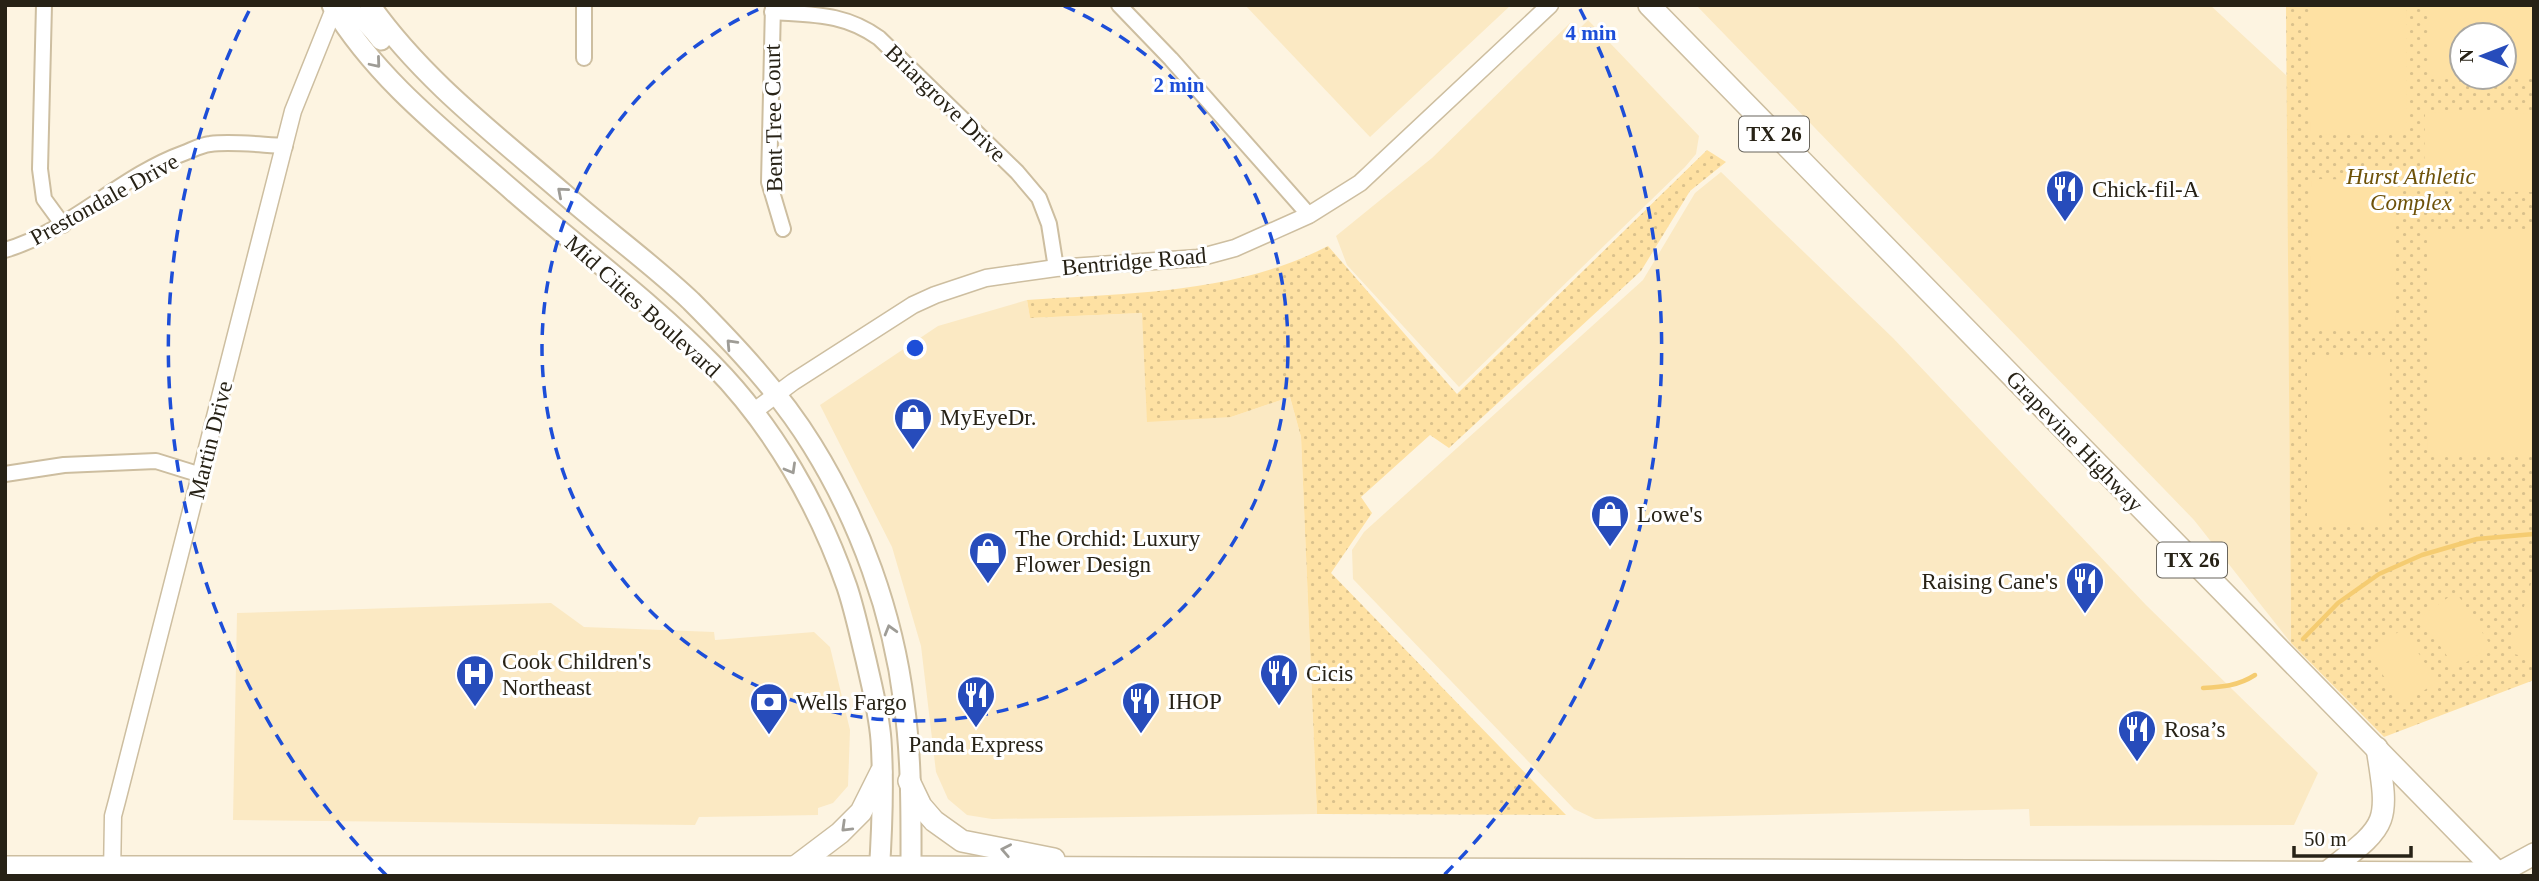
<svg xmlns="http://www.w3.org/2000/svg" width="2539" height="881" viewBox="0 0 2539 881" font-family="Georgia,serif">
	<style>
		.built { fill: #fbe9c3 }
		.green { fill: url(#green-dots); fill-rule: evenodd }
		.pitch { fill: #fee1a3; fill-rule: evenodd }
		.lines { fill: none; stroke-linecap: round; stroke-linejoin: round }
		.stream { stroke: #f5cc71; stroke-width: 4.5 }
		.minor-casing { stroke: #cdbea0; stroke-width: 18 }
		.tertiary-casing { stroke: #cdbea0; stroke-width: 19 }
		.secondary-casing { stroke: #cdbea0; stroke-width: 23 }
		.primary-casing { stroke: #cdbea0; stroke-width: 24 }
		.minor { stroke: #fff; stroke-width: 14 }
		.tertiary { stroke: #fff; stroke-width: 16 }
		.secondary { stroke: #fff; stroke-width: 19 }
		.primary { stroke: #fff; stroke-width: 21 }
		.oneway { stroke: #9e9c96 }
		.ring { fill: none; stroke: #1d4ed8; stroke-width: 3.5; stroke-dasharray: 12 9 }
		.labels { text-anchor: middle; stroke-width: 6; stroke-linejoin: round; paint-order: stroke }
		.shield { fill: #fff; stroke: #68645c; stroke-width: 2 }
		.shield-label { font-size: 21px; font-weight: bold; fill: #272216 }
		.street-label { font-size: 23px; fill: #272216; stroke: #fff }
		.park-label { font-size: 23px; font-style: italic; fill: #6e5209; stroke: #fff }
		.poi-label { font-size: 23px; fill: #272216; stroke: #fff; text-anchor: start }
		.centre { fill: #1d4ed8; stroke: #fff; stroke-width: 3.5 }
		.ring-label { font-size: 21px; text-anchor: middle; font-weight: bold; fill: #1d4ed8; stroke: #fff; stroke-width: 6; stroke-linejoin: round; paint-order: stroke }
	</style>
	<defs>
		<pattern id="green-dots" width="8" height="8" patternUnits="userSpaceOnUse" patternTransform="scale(1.75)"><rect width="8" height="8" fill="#fee1a3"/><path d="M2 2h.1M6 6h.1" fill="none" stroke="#dac18c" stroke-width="1.8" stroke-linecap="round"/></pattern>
	</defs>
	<rect width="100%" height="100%" fill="#fdf4e1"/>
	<!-- built -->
	<g class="built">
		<polygon points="1245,5 1511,5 1370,137"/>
		<polygon points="1696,5 2210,5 2287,76 2291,643 2194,520"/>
		<polygon points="1588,20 1699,136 1696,154 1685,167 1459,387 1347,265 1336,236 1432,158 1570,23 1577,31"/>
		<polygon points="1721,172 1893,338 2146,605 2318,773 2294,825 2030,826 2029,809 1595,819 1574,809 1353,579 1352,550 1364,532 1643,280 1695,193"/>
		<polygon points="1027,300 1030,318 1143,313 1231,417 1290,397 1301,437 1317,814 992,819 967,815 948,799 936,772 921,646 892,547 820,405 938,326"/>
		<polygon points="551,603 584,627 714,632 715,640 814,632 830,647 850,730 848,786 833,803 818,808 818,815 699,817 695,825 233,820 237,613"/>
	</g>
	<!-- green -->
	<g class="green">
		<path d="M2286 5H2534V680L2384 737 2291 643ZM2462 35H2504V77H2462Z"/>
		<path d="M1707 150 1726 162 1690 191 1641 271 1449 448 1430 435 1361 497 1372 513 1331 573 1566 815 1317 814 1301 437 1290 397 1231 417 1147 422 1142 313 1030 318 1027 300C1129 293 1235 294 1328 246L1457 394Z"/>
	</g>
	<!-- pitch -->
	<g class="pitch">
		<polygon points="2310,5 2406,5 2407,134 2311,135"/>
		<path d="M2428 5H2534V77H2428ZM2504 35V77H2462V35Z"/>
		<polygon points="2425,112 2534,114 2534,192 2424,191"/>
		<polygon points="2312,179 2396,180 2395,331 2310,330"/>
		<polygon points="2427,229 2534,229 2534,455 2428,455"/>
		<polygon points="2307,357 2390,357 2389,525 2307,524"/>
		<polygon points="2532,580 2534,581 2534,659 2510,653"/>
		<polygon points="2456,592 2491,646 2456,669 2420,617"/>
		<polygon points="2403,629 2437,682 2403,704 2367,652"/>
	</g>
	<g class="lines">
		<!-- stream -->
		<g class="stream">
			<polyline points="2303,639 2338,603 2379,574 2422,555 2477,539 2534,534"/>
			<path d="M2203 688C2222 687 2238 686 2255 675"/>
		</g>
		<defs>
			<g id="minor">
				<polyline points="44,5 40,169 44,199 63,225"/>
				<polyline points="773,5 769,182 783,229"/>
				<polyline points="1119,5 1171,59 1309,215"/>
				<path d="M772 12C814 15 844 13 879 38L1017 172 1039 198 1049 224 1056 268"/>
				<polyline points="584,58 584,5"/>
				<path d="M5 250C72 230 120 176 184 153 192 150 201 145 210 144 232 141 262 145 285 146"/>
				<polyline points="5,474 64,465 156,461 201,475"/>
			</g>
			<g id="tertiary">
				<polyline points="753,412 793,382 913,305 935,295 986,278 1056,268 1198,258 1235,248 1309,215 1360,183 1550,5"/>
				<polyline points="112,876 113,816 117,801 293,111 334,9"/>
			</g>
			<g id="secondary">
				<path d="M332 5C377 80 448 134 513 191 579 249 652 302 713 365 773 426 819 506 847 587 855 611 860 636 866 660 872 687 879 713 881 740 884 785 882 831 879 876"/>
				<path d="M370 5C422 79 496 135 563 193 605 230 651 263 691 301 735 345 780 393 812 445 860 522 893 614 904 703 912 760 911 819 911 876"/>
				<path d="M334 9C357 11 368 23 381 40"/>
			</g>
			<g id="primary">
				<polyline points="1649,5 2501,876"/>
				<polyline points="909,781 921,806 934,821 962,841 1054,859"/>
				<polyline points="5,867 879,867 2499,873 2506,876"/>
				<polyline points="798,870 795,867 840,833 861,812 881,772"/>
				<path d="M2326 873C2388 824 2390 827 2377 748"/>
				<polyline points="2499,873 2534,854"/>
			</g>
		</defs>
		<!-- minor casing -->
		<use href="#minor" class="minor-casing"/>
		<!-- tertiary casing -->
		<use href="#tertiary" class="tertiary-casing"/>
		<!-- secondary casing -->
		<use href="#secondary" class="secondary-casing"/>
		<!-- primary casing -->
		<use href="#primary" class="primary-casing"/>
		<!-- minor -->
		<use href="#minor" class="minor"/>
		<!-- tertiary -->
		<use href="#tertiary" class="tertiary"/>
		<!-- secondary -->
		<use href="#secondary" class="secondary"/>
		<!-- primary -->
		<use href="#primary" class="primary"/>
	</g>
	<!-- one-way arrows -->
	<defs><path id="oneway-chevron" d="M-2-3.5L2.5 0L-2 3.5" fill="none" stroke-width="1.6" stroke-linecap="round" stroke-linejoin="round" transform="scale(1.75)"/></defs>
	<g class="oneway">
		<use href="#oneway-chevron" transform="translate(376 63) rotate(50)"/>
		<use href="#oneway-chevron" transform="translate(562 192) rotate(-139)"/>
		<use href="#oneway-chevron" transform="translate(731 344) rotate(-133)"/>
		<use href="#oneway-chevron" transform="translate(791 469) rotate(60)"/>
		<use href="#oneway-chevron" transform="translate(890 630) rotate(-106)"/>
		<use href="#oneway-chevron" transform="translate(846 827) rotate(136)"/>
		<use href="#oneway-chevron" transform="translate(1006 850) rotate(-169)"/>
	</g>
	<!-- distance rings -->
	<g class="ring">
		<path d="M1064 6A373 373 0 1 1 766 6"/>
		<path d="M387 876A746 746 0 0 1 250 9M1580 9A746 746 0 0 1 1443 876"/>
	</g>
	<!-- icons -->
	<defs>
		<symbol id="restaurant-pin" viewBox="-11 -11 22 30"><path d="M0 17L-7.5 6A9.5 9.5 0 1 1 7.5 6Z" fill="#274cbb" stroke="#fff"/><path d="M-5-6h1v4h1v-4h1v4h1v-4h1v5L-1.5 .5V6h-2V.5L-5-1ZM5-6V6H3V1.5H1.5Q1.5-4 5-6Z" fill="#fff"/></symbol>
		<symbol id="shop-pin" viewBox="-11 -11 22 30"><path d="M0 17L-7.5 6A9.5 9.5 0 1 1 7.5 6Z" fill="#274cbb" stroke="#fff"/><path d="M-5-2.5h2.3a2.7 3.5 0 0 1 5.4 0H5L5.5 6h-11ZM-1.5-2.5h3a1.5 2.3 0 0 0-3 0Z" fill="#fff"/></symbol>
		<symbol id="hospital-pin" viewBox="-11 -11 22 30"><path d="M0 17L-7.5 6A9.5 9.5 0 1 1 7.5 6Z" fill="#274cbb" stroke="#fff"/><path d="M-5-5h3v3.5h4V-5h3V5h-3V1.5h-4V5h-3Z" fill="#fff"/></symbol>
		<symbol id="bank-pin" viewBox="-11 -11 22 30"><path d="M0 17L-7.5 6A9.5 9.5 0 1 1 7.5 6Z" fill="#274cbb" stroke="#fff"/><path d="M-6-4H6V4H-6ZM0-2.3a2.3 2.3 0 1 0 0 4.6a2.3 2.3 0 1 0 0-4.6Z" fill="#fff"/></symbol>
	</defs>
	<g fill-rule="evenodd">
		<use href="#restaurant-pin" x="2043" y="167" width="44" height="60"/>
		<use href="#shop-pin" x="891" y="395" width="44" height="60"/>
		<use href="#shop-pin" x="1588" y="492" width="44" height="60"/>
		<use href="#shop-pin" x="966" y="529" width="44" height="60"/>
		<use href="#restaurant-pin" x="2063" y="559" width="44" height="60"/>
		<use href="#restaurant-pin" x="1257" y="651" width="44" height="60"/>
		<use href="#hospital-pin" x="453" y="652" width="44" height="60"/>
		<use href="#restaurant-pin" x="954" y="673" width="44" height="60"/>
		<use href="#restaurant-pin" x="1119" y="679" width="44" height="60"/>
		<use href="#bank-pin" x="747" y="680" width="44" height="60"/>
		<use href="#restaurant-pin" x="2115" y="707" width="44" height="60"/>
	</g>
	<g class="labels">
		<!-- shield labels -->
		<g class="shield">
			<rect x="1739" y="116.5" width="70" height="35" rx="5"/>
			<rect x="2157" y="542.5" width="70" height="35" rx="5"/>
		</g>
		<g class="shield-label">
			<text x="1774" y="141">TX 26</text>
			<text x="2192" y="567">TX 26</text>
		</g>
		<!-- street labels -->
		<g class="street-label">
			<text transform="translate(946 103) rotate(44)" y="8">Briargrove Drive</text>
			<text transform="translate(773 118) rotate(-91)" y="8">Bent Tree Court</text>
			<text transform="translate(104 199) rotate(-29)" y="8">Prestondale Drive</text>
			<text transform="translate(1134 261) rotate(-5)" y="8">Bentridge Road</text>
			<text transform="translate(643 306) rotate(42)" y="8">Mid Cities Boulevard</text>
			<text transform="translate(210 440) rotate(-76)" y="8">Martin Drive</text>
			<text transform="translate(2075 441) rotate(46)" y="8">Grapevine Highway</text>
		</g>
		<!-- park labels -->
		<g class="park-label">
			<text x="2411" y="184">Hurst Athletic<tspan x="2411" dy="26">Complex</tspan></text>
		</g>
		<!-- poi labels -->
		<g class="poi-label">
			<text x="2092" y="197">Chick-fil-A</text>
			<text x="940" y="425">MyEyeDr.</text>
			<text x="1637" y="522">Lowe's</text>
			<text x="1015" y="546">The Orchid: Luxury<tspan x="1015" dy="26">Flower Design</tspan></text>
			<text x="2058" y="589" text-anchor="end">Raising Cane's</text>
			<text x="502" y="669">Cook Children's<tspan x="502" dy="26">Northeast</tspan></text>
			<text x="1306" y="681">Cicis</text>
			<text x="1168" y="709">IHOP</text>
			<text x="796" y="710">Wells Fargo</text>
			<text x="2164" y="737">Rosa’s</text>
			<text x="976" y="752" text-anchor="middle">Panda Express</text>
		</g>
	</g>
	<circle cx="915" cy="348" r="10" class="centre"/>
	<g class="ring-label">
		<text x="1591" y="40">4 min</text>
		<text x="1179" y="92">2 min</text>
	</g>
	<!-- border -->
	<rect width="2539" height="881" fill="none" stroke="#272216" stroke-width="14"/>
	<!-- north arrow -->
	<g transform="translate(2483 56) rotate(270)"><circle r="33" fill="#ffffff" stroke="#a9a7a2" stroke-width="2"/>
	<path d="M0-5L12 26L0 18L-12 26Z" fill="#274cbb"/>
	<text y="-10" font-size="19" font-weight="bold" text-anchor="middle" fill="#272216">N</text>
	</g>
	<!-- scale -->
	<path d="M2294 846v10h117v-10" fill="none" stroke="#272216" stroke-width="3.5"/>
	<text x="2304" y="846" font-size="21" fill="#272216" stroke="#ffffff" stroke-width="5" paint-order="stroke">50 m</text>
</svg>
